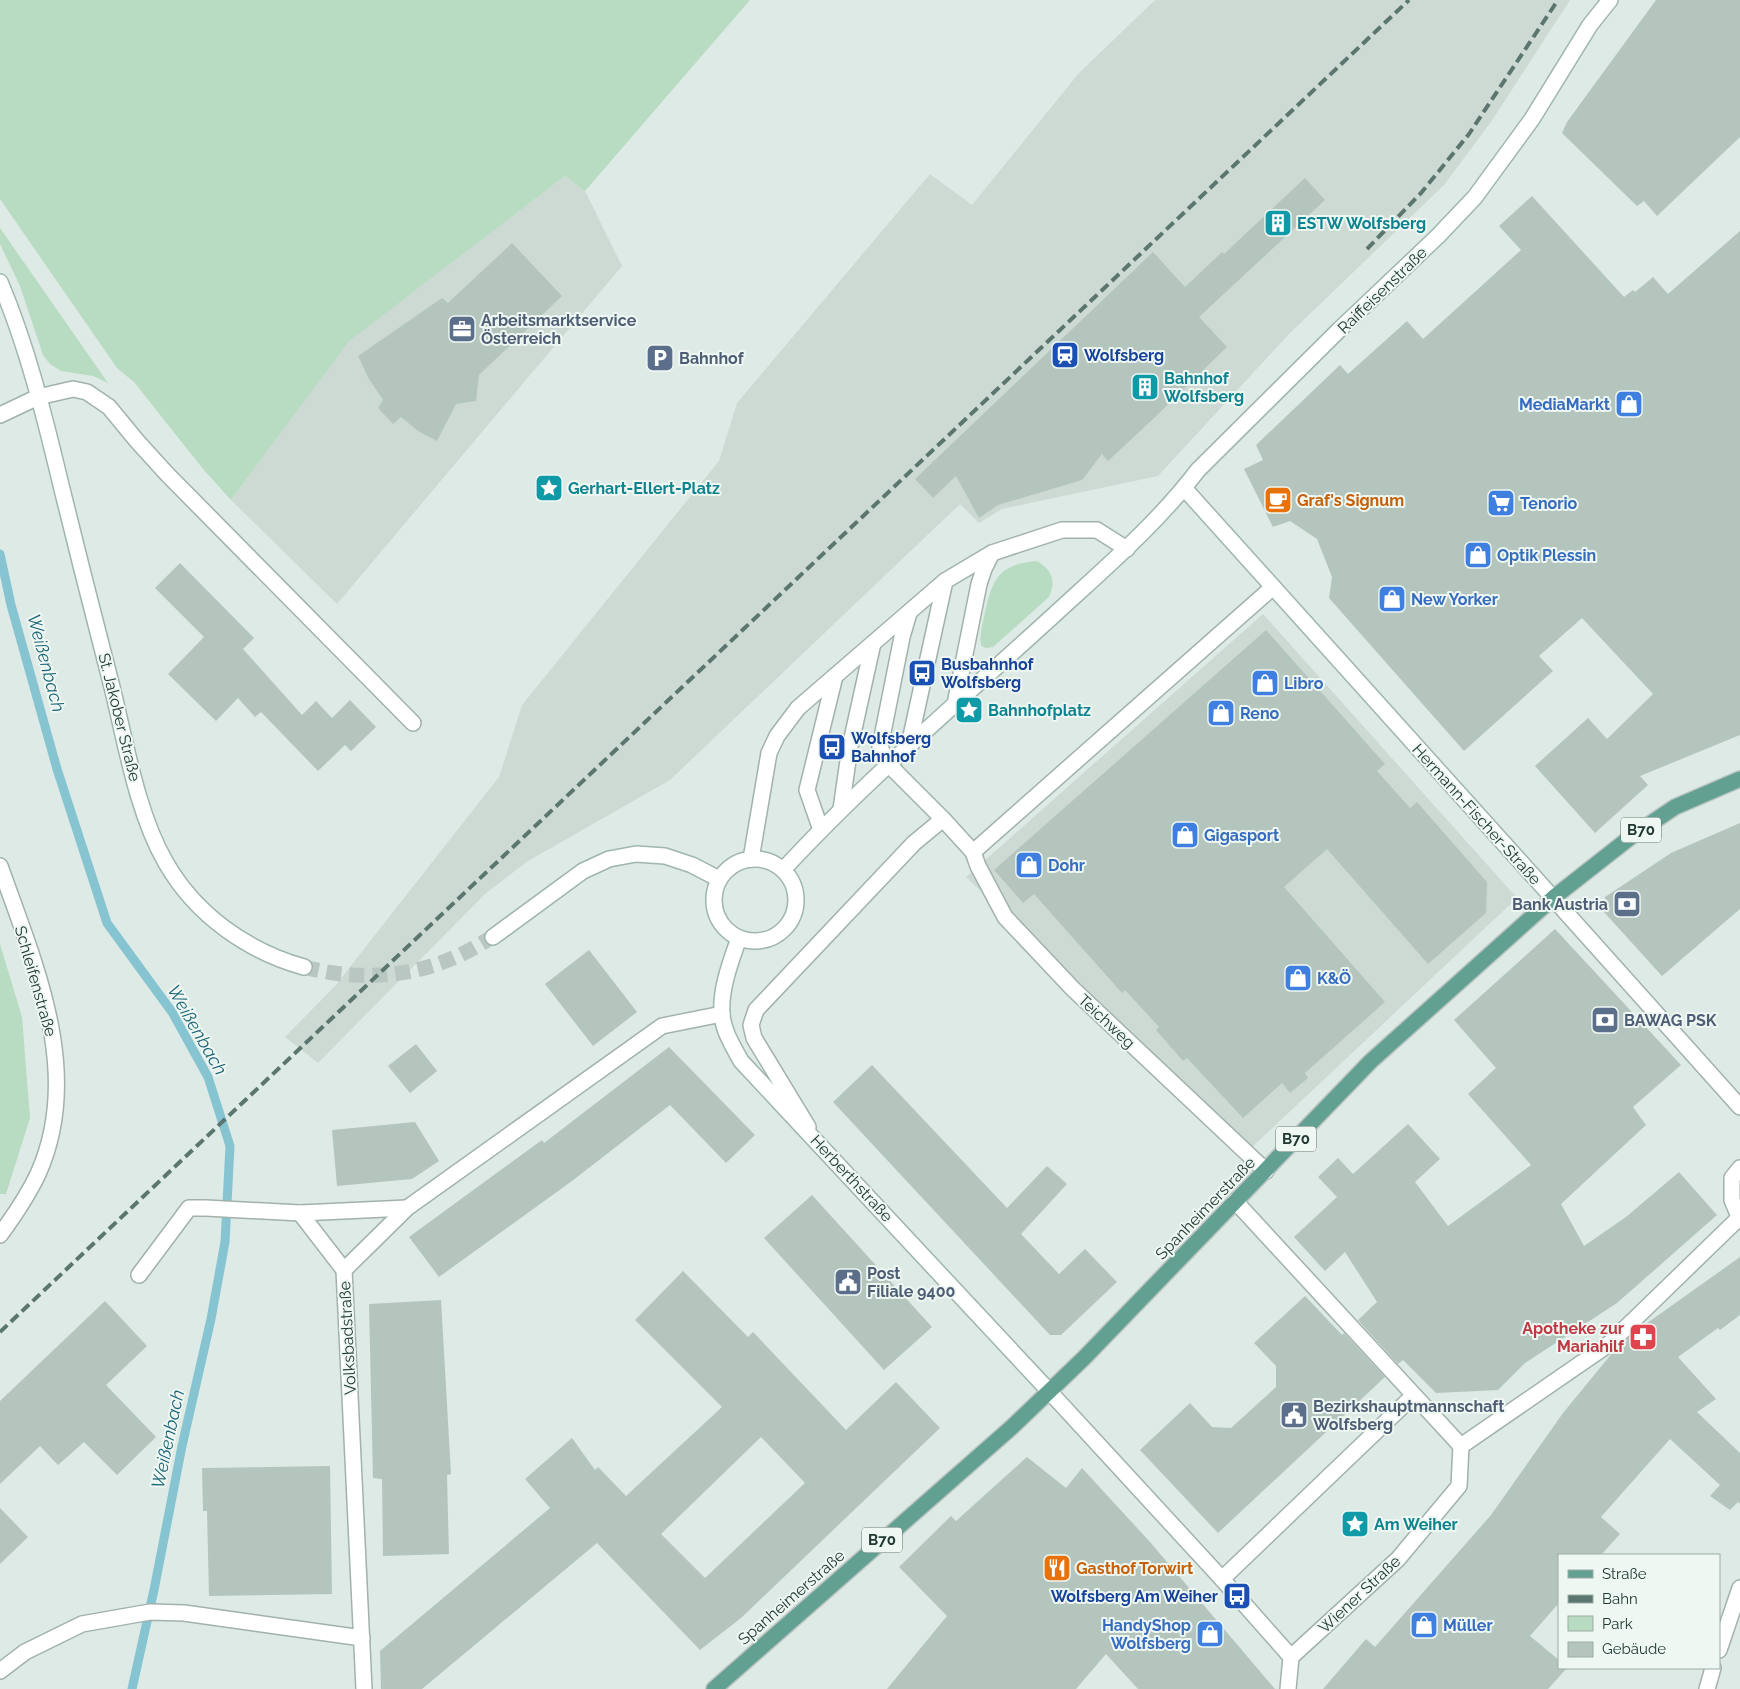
<svg xmlns="http://www.w3.org/2000/svg" width="1740" height="1689" viewBox="0 0 1740 1689" font-family="Raleway,sans-serif">
	<style>
		.built { fill: #cddad4 }
		.green { fill: #b7dcc1 }
		.lines { fill: none; stroke-linecap: round; stroke-linejoin: round }
		.stream { stroke: #85c4d0; stroke-width: 9 }
		.building { fill: #b4c5be; fill-rule: evenodd }
		.secondary-tunnel { stroke: #b8c7c1; stroke-width: 15; stroke-dasharray: 15 8; stroke-linecap: butt }
		.lane-casing { stroke: #a1b2ac; stroke-width: 18 }
		.street-casing { stroke: #a1b2ac; stroke-width: 18 }
		.secondary-casing { stroke: #9eb6ad; stroke-width: 18 }
		.primary-casing { stroke: #bcc4c2; stroke-width: 18 }
		.lane { stroke: #fff; stroke-width: 15 }
		.street { stroke: #fff; stroke-width: 15 }
		.secondary { stroke: #fff; stroke-width: 15 }
		.primary { stroke: #62a091; stroke-width: 15 }
		.rail { stroke: #5a766f; stroke-width: 4; stroke-dasharray: 10 5; stroke-linecap: butt }
		.labels { text-anchor: middle; stroke-width: 4; stroke-linejoin: round; paint-order: stroke }
		.shield { fill: #eff7f3; stroke: #5e736d; stroke-width: 1 }
		.shield-label { font-size: 15px; font-weight: bold; fill: #203a33 }
		.culture-label { font-size: 16px; font-weight: bold; fill: #0d838f; stroke: #eff7f3; text-anchor: start }
		.street-label { font-size: 16px; fill: #203a33; stroke: #eff7f3 }
		.service-label { font-size: 16px; font-weight: bold; fill: #4e5e75; stroke: #eff7f3; text-anchor: start }
		.transit-label { font-size: 16px; font-weight: bold; fill: #164399; stroke: #eff7f3; text-anchor: start }
		.shop-label { font-size: 16px; font-weight: bold; fill: #366cbe; stroke: #eff7f3; text-anchor: start }
		.food-label { font-size: 16px; font-weight: bold; fill: #c56008; stroke: #eff7f3; text-anchor: start }
		.health-label { font-size: 16px; font-weight: bold; fill: #be3a42; stroke: #eff7f3; text-anchor: end }
		.water-label { font-size: 18px; font-style: italic; fill: #1a6576; stroke: #eff7f3 }
	</style>
	<rect width="100%" height="100%" fill="#deeae5"/>
	<!-- built -->
	<g class="built">
		<polygon points="1155,0 1570,0 1491,122 1444,185 1290,333 1158,476 1002,509 979,523 960,504 670,780 528,861 485,894 318,1063 285,1037 335,986 499,777 522,705 719,461 737,403 930,174 972,205 1079,73"/>
		<polygon points="565,176 585,191 622,266 337,604 231,500 348,341"/>
		<polygon points="1263,614 1517,898 1251,1148 966,877"/>
	</g>
	<!-- green -->
	<g class="green">
		<polygon points="0,0 750,0 585,191 565,176 349,341 231,500 203,469 134,382 117,368 0,199"/>
		<polygon points="0,228 108,383 93,376 61,371 50,364 43,355 20,286 0,244"/>
		<path d="M1037 561C1053 571 1056 581 1049 597L993 647 986 648 981 646C979 634 983 623 985 612 993 577 1000 564 1037 561Z"/>
		<polygon points="0,944 22,1017 30,1118 6,1194 0,1194"/>
	</g>
	<g class="lines">
		<!-- stream -->
		<polyline class="stream" points="0,554 11,605 57,769 107,923 172,1012 208,1077 230,1146 225,1242 211,1319 182,1446 154,1590 132,1689"/>
	</g>
	<!-- building -->
	<g class="building">
		<polygon points="1656,0 1740,0 1740,137 1657,216 1644,201 1637,206 1562,133 1567,122"/>
		<polygon points="1305,178 1325,200 1199,317 1227,347 1152,420 1108,461 1102,454 1082,480 998,505 979,518 956,476 933,498 915,479 1153,252 1185,287 1222,252 1224,254"/>
		<polygon points="1532,196 1624,297 1633,290 1635,292 1653,277 1668,294 1740,231 1740,735 1640,776 1648,785 1595,833 1535,766 1588,718 1607,739 1653,694 1582,618 1539,656 1553,671 1464,751 1329,598 1332,577 1317,539 1290,521 1273,527 1244,469 1263,460 1256,445 1340,365 1348,374 1407,321 1423,339 1521,250 1499,226"/>
		<polygon points="512,243 562,296 479,375 476,401 456,404 437,441 418,431 401,417 393,424 378,408 383,400 369,379 358,356 442,298 448,303"/>
		<polygon points="180,563 254,638 243,649 302,715 316,701 332,718 350,700 376,727 351,751 345,745 318,771 261,712 255,717 238,698 216,721 168,674 204,637 155,588"/>
		<polygon points="1266,630 1385,764 1377,771 1410,808 1417,802 1487,882 1486,913 1428,964 1327,849 1284,887 1385,1002 1305,1073 1308,1078 1290,1093 1282,1083 1243,1118 1187,1058 1183,1061 1156,1030 1159,1027 1125,990 1122,993 1034,894 1023,903 994,870"/>
		<polygon points="1740,823 1740,909 1662,976 1603,911 1605,897 1671,853"/>
		<polygon points="1555,929 1681,1065 1633,1107 1646,1125 1561,1204 1584,1246 1626,1217 1679,1172 1717,1215 1617,1303 1525,1363 1498,1390 1436,1393 1403,1360 1398,1364 1358,1320 1377,1302 1345,1252 1325,1271 1294,1237 1337,1197 1318,1177 1338,1158 1353,1174 1408,1124 1440,1159 1415,1182 1448,1226 1531,1165 1468,1094 1496,1068 1454,1020"/>
		<polygon points="589,950 637,1012 593,1046 545,984"/>
		<polygon points="416,1044 437,1071 410,1093 388,1066"/>
		<polygon points="669,1047 755,1135 726,1163 670,1105 572,1181 439,1277 409,1237 542,1140 544,1143"/>
		<polygon points="872,1065 1007,1208 1047,1166 1067,1184 1021,1234 1059,1274 1085,1249 1117,1282 1061,1335 1050,1335 833,1102"/>
		<polygon points="415,1122 439,1161 412,1179 337,1186 332,1130"/>
		<polygon points="812,1195 932,1327 884,1370 764,1238"/>
		<polygon points="1740,1257 1740,1315 1720,1330 1718,1328 1678,1357 1716,1399 1697,1412 1740,1453 1740,1504 1738,1502 1730,1510 1710,1496 1720,1485 1670,1439 1601,1517 1620,1534 1601,1555 1559,1555 1559,1603 1530,1636 1559,1660 1559,1668 1567,1668 1548,1689 1323,1689 1366,1639 1375,1647 1491,1515 1563,1413 1613,1352 1636,1331"/>
		<path d="M683 1271 748 1337 753 1332 846 1430 896 1382 940 1428 741 1618 700 1650 597 1543 422 1689H381L380 1651 550 1508 525 1479 572 1438 595 1470 598 1467 626 1496 722 1407 635 1320ZM761 1437 805 1483 705 1578 661 1534Z"/>
		<polygon points="1305,1296 1342,1335 1344,1333 1385,1377 1218,1533 1140,1450 1190,1403 1212,1427 1231,1428 1276,1387 1276,1366 1254,1343"/>
		<polygon points="441,1300 451,1474 447,1475 449,1554 383,1556 382,1479 373,1478 369,1304"/>
		<polygon points="105,1301 147,1346 106,1385 156,1437 117,1475 84,1442 58,1465 40,1446 0,1484 0,1401"/>
		<polygon points="1027,1457 1066,1488 1082,1468 1150,1542 1275,1689 1138,1689 1106,1654 1076,1689 887,1689 947,1616 899,1567 951,1516 956,1521"/>
		<polygon points="330,1466 332,1594 209,1596 207,1511 203,1511 202,1468"/>
		<polygon points="0,1508 28,1537 0,1564"/>
	</g>
	<g class="lines">
		<!-- secondary-tunnel -->
		<path class="secondary-tunnel" d="M304 967C356 981 413 978 462 954 473 949 483 942 493 937"/>
		<defs>
			<g id="lane">
				<polyline points="955,704 979,584 984,569 992,553"/>
				<polyline points="909,745 945,581"/>
				<polyline points="888,764 880,747 902,637 909,613"/>
				<polyline points="841,809 850,747 873,643"/>
				<polyline points="821,830 807,790 835,676"/>
				<polyline points="973,852 1273,587"/>
				<polyline points="751,859 769,753 777,736 798,708 945,581 992,553 1062,530 1097,530 1127,549"/>
				<polyline points="808,1127 754,1038 751,1025 756,1010 914,843 943,819"/>
				<polyline points="300,1213 344,1270"/>
				<polyline points="139,1275 189,1208 206,1208 300,1213 407,1208"/>
				<polyline points="1719,1650 1740,1588"/>
				<polyline points="1707,1689 1713,1668"/>
			</g>
			<g id="street">
				<polyline points="0,415 38,397 73,389 87,392 109,407 137,441 167,474 413,723"/>
				<polyline points="888,764 943,819 973,852 978,866 1005,917 1073,989 1266,1171"/>
				<path d="M0 866C34 963 84 1072 38 1174 28 1195 14 1216 0 1235"/>
				<polyline points="1553,898 1740,1107"/>
				<polyline points="1740,1168 1732,1178 1732,1200 1740,1219"/>
				<polyline points="1235,1201 1461,1446"/>
				<polyline points="1049,1391 1222,1579 1291,1657 1288,1689"/>
				<polyline points="1461,1446 1609,1344 1739,1218"/>
				<polyline points="1222,1579 1413,1396"/>
				<polyline points="1291,1657 1398,1559 1459,1486 1461,1446"/>
				<polyline points="0,1671 25,1652 82,1624 150,1612 184,1613 362,1638"/>
				<polyline points="364,1689 344,1270 407,1208 662,1026 722,1014"/>
			</g>
			<g id="secondary">
				<path d="M0 282C27 346 44 414 60 481 77 550 94 618 112 687 126 744 137 813 166 863 196 915 247 951 304 967"/>
				<polyline points="1184,488 1553,898"/>
				<circle cx="755" cy="900" r="41"/>
				<path d="M783 870C867 779 962 699 1054 615 1104 569 1157 524 1198 470L1339 330 1438 236 1475 197 1532 119 1590 25 1610 0"/>
				<polyline points="493,937 583,871 609,859 636,854 665,856 692,865 719,879"/>
				<path d="M739 938C731 961 720 989 722 1014 723 1031 733 1046 741 1061L1049 1391"/>
			</g>
			<polyline id="primary" points="714,1689 1012,1427 1084,1358 1371,1061 1553,898 1632,836 1675,807 1740,779"/>
		</defs>
		<!-- lane casing -->
		<use href="#lane" class="lane-casing"/>
		<!-- street casing -->
		<use href="#street" class="street-casing"/>
		<!-- secondary casing -->
		<use href="#secondary" class="secondary-casing"/>
		<!-- primary casing -->
		<use href="#primary" class="primary-casing"/>
		<!-- lane -->
		<use href="#lane" class="lane"/>
		<!-- street -->
		<use href="#street" class="street"/>
		<!-- secondary -->
		<use href="#secondary" class="secondary"/>
		<!-- primary -->
		<use href="#primary" class="primary"/>
		<!-- rail -->
		<g class="rail">
			<polyline points="1367,249 1421,193 1469,134 1558,0"/>
			<polyline points="0,1332 1409,0"/>
		</g>
	</g>
	<!-- icons -->
	<defs>
		<symbol id="building-square" viewBox="-11 -11 22 22"><rect x="-9" y="-9" width="18" height="18" rx="4" fill="#0f9aa8" stroke="#eff7f3"/><path d="M-4-6H4V6H1V3H-1V6H-4ZM-2.5-4.3h1.7v1.8h-1.7ZM.8-4.3h1.7v1.8H.8ZM-2.5-1h1.7V.8h-1.7ZM.8-1h1.7V.8H.8Z" fill="#fff"/></symbol>
		<symbol id="office-square" viewBox="-11 -11 22 22"><rect x="-9" y="-9" width="18" height="18" rx="4" fill="#5c6f8a" stroke="#eff7f3"/><path d="M-6-3h4V-5.5h4V-3h4V5H-6ZM-1-4.5V-3h2v-1.5ZM-6 0V1H6V0Z" fill="#fff"/></symbol>
		<symbol id="station-square" viewBox="-11 -11 22 22"><rect x="-9" y="-9" width="18" height="18" rx="4" fill="#1a4fb4" stroke="#eff7f3"/><path d="M-3-6H3Q5-6 5-4V2Q5 4 3 4L4.5 6H3L1.5 4h-3L-3 6H-4.5L-3 4Q-5 4-5 2V-4Q-5-6-3-6ZM-3.5-4v3h7v-3ZM-3.5 1v1.5H-2V1ZM2 1v1.5H3.5V1Z" fill="#fff"/></symbol>
		<symbol id="parking-square" viewBox="-11 -11 22 22"><rect x="-9" y="-9" width="18" height="18" rx="4" fill="#5c6f8a" stroke="#eff7f3"/><path d="M-3.5-5.5H1a3.5 3.5 0 0 1 0 7H-1V5.5H-3.5ZM-1-3.4V-.6H.8a1.4 1.4 0 0 0 0-2.8Z" fill="#fff"/></symbol>
		<symbol id="shop-square" viewBox="-11 -11 22 22"><rect x="-9" y="-9" width="18" height="18" rx="4" fill="#3f7fe0" stroke="#eff7f3"/><path d="M-5-2.5h2.3a2.7 3.5 0 0 1 5.4 0H5L5.5 6h-11ZM-1.5-2.5h3a1.5 2.3 0 0 0-3 0Z" fill="#fff"/></symbol>
		<symbol id="sight-square" viewBox="-11 -11 22 22"><rect x="-9" y="-9" width="18" height="18" rx="4" fill="#0f9aa8" stroke="#eff7f3"/><path d="M0-6L1.8-2.2L6-1.7L2.9 1.2L3.7 5.4L0 3.3L-3.7 5.4L-2.9 1.2L-6-1.7L-1.8-2.2Z" fill="#fff"/></symbol>
		<symbol id="cafe-square" viewBox="-11 -11 22 22"><rect x="-9" y="-9" width="18" height="18" rx="4" fill="#e8710a" stroke="#eff7f3"/><path d="M-5.5-4.5H6V0H3Q3 3.5 0 3.5H-2.5Q-5.5 3.5-5.5 0ZM3-3.2v2h1.7v-2ZM-6 4.5H4V6H-6Z" fill="#fff"/></symbol>
		<symbol id="supermarket-square" viewBox="-11 -11 22 22"><rect x="-9" y="-9" width="18" height="18" rx="4" fill="#3f7fe0" stroke="#eff7f3"/><path d="M-6-5.5h2.5l.6 2H6L4.5 2H-2.5L-4.4-4H-6ZM-1.5 3.2a1.3 1.3 0 1 0 .1 0ZM3 3.2a1.3 1.3 0 1 0 .1 0Z" fill="#fff"/></symbol>
		<symbol id="bus-square" viewBox="-11 -11 22 22"><rect x="-9" y="-9" width="18" height="18" rx="4" fill="#1a4fb4" stroke="#eff7f3"/><path d="M-5-6H5V4H4V6H2V4H-2V6H-4V4H-5ZM-3.5-4V0h7V-4ZM-3.5 1.2v1.5H-2V1.2ZM2 1.2v1.5H3.5V1.2Z" fill="#fff"/></symbol>
		<symbol id="bank-square" viewBox="-11 -11 22 22"><rect x="-9" y="-9" width="18" height="18" rx="4" fill="#5c6f8a" stroke="#eff7f3"/><path d="M-6-4H6V4H-6ZM0-2.3a2.3 2.3 0 1 0 0 4.6a2.3 2.3 0 1 0 0-4.6Z" fill="#fff"/></symbol>
		<symbol id="civic-square" viewBox="-11 -11 22 22"><rect x="-9" y="-9" width="18" height="18" rx="4" fill="#5c6f8a" stroke="#eff7f3"/><path d="M-.6-6.5H3V-4.5H.6V-3L4-1V1h2V6H-6V1h2V-1L-.6-3ZM-1.2 2.5V6h2.4V2.5Z" fill="#fff"/></symbol>
		<symbol id="pharmacy-square" viewBox="-11 -11 22 22"><rect x="-9" y="-9" width="18" height="18" rx="4" fill="#e0444e" stroke="#eff7f3"/><path d="M-2-6h4v4h4v4h-4v4h-4v-4h-4v-4h4Z" fill="#fff"/></symbol>
		<symbol id="restaurant-square" viewBox="-11 -11 22 22"><rect x="-9" y="-9" width="18" height="18" rx="4" fill="#e8710a" stroke="#eff7f3"/><path d="M-5-6h1v4h1v-4h1v4h1v-4h1v5L-1.5 .5V6h-2V.5L-5-1ZM5-6V6H3V1.5H1.5Q1.5-4 5-6Z" fill="#fff"/></symbol>
	</defs>
	<g fill-rule="evenodd">
		<use href="#building-square" x="1262" y="207" width="32" height="32"/>
		<use href="#office-square" x="446" y="313" width="32" height="32"/>
		<use href="#station-square" x="1049" y="339" width="32" height="32"/>
		<use href="#parking-square" x="644" y="342" width="32" height="32"/>
		<use href="#building-square" x="1129" y="371" width="32" height="32"/>
		<use href="#shop-square" x="1613" y="388" width="32" height="32"/>
		<use href="#sight-square" x="533" y="472" width="32" height="32"/>
		<use href="#cafe-square" x="1262" y="484" width="32" height="32"/>
		<use href="#supermarket-square" x="1485" y="487" width="32" height="32"/>
		<use href="#shop-square" x="1462" y="539" width="32" height="32"/>
		<use href="#shop-square" x="1376" y="583" width="32" height="32"/>
		<use href="#bus-square" x="906" y="657" width="32" height="32"/>
		<use href="#shop-square" x="1249" y="667" width="32" height="32"/>
		<use href="#sight-square" x="953" y="694" width="32" height="32"/>
		<use href="#shop-square" x="1205" y="697" width="32" height="32"/>
		<use href="#bus-square" x="816" y="731" width="32" height="32"/>
		<use href="#shop-square" x="1169" y="819" width="32" height="32"/>
		<use href="#shop-square" x="1013" y="849" width="32" height="32"/>
		<use href="#bank-square" x="1611" y="888" width="32" height="32"/>
		<use href="#shop-square" x="1282" y="962" width="32" height="32"/>
		<use href="#bank-square" x="1589" y="1004" width="32" height="32"/>
		<use href="#civic-square" x="832" y="1266" width="32" height="32"/>
		<use href="#pharmacy-square" x="1627" y="1321" width="32" height="32"/>
		<use href="#civic-square" x="1278" y="1399" width="32" height="32"/>
		<use href="#sight-square" x="1339" y="1508" width="32" height="32"/>
		<use href="#restaurant-square" x="1041" y="1552" width="32" height="32"/>
		<use href="#bus-square" x="1221" y="1580" width="32" height="32"/>
		<use href="#shop-square" x="1408" y="1609" width="32" height="32"/>
		<use href="#shop-square" x="1194" y="1618" width="32" height="32"/>
	</g>
	<g class="labels">
		<!-- shield labels -->
		<g class="shield">
			<rect x="1621" y="817.5" width="40" height="25" rx="4"/>
			<rect x="1276" y="1126.5" width="40" height="25" rx="4"/>
			<rect x="862" y="1527.5" width="40" height="25" rx="4"/>
		</g>
		<g class="shield-label">
			<text x="1641" y="835">B70</text>
			<text x="1296" y="1144">B70</text>
			<text x="882" y="1545">B70</text>
		</g>
		<!-- culture labels -->
		<g class="culture-label">
			<text x="1297" y="229">ESTW Wolfsberg</text>
			<text x="1164" y="384">Bahnhof<tspan x="1164" dy="18">Wolfsberg</tspan></text>
			<text x="568" y="494">Gerhart-Ellert-Platz</text>
			<text x="988" y="716">Bahnhofplatz</text>
			<text x="1374" y="1530">Am Weiher</text>
		</g>
		<!-- street labels -->
		<g class="street-label">
			<text transform="translate(1382 290) rotate(-44)" y="6">Raiffeisenstraße</text>
			<text transform="translate(120 717) rotate(76)" y="6">St. Jakober Straße</text>
			<text transform="translate(1477 814) rotate(48)" y="6">Hermann-Fischer-Straße</text>
			<text transform="translate(36 981) rotate(74)" y="6">Schleifenstraße</text>
			<text transform="translate(1107 1021) rotate(43)" y="6">Teichweg</text>
			<text transform="translate(852 1178) rotate(47)" y="6">Herberthstraße</text>
			<text transform="translate(1205 1208) rotate(-46)" y="6">Spanheimerstraße</text>
			<text transform="translate(347 1338) rotate(-93)" y="6">Volksbadstraße</text>
			<text transform="translate(1359 1594) rotate(-43)" y="6">Wiener Straße</text>
			<text transform="translate(791 1597) rotate(-41)" y="6">Spanheimerstraße</text>
		</g>
		<!-- service labels -->
		<g class="service-label">
			<text x="481" y="326">Arbeitsmarktservice<tspan x="481" dy="18">Österreich</tspan></text>
			<text x="679" y="364">Bahnhof</text>
			<text x="1608" y="910" text-anchor="end">Bank Austria</text>
			<text x="1624" y="1026">BAWAG PSK</text>
			<text x="867" y="1279">Post<tspan x="867" dy="18">Filiale 9400</tspan></text>
			<text x="1313" y="1412">Bezirkshauptmannschaft<tspan x="1313" dy="18">Wolfsberg</tspan></text>
		</g>
		<!-- transit labels -->
		<g class="transit-label">
			<text x="1084" y="361">Wolfsberg</text>
			<text x="941" y="670">Busbahnhof<tspan x="941" dy="18">Wolfsberg</tspan></text>
			<text x="851" y="744">Wolfsberg<tspan x="851" dy="18">Bahnhof</tspan></text>
			<text x="1218" y="1602" text-anchor="end">Wolfsberg Am Weiher</text>
		</g>
		<!-- shop labels -->
		<g class="shop-label">
			<text x="1610" y="410" text-anchor="end">MediaMarkt</text>
			<text x="1520" y="509">Tenorio</text>
			<text x="1497" y="561">Optik Plessin</text>
			<text x="1411" y="605">New Yorker</text>
			<text x="1284" y="689">Libro</text>
			<text x="1240" y="719">Reno</text>
			<text x="1204" y="841">Gigasport</text>
			<text x="1048" y="871">Dohr</text>
			<text x="1317" y="984">K&amp;Ö</text>
			<text x="1191" y="1631" text-anchor="end">HandyShop<tspan x="1191" dy="18">Wolfsberg</tspan></text>
			<text x="1443" y="1631">Müller</text>
		</g>
		<!-- food labels -->
		<g class="food-label">
			<text x="1297" y="506">Graf's Signum</text>
			<text x="1076" y="1574">Gasthof Torwirt</text>
		</g>
		<!-- health labels -->
		<g class="health-label">
			<text x="1624" y="1334">Apotheke zur<tspan x="1624" dy="18">Mariahilf</tspan></text>
		</g>
		<!-- water labels -->
		<g class="water-label">
			<text transform="translate(46 663) rotate(75)" y="6">Weißenbach</text>
			<text transform="translate(197 1030) rotate(60)" y="6">Weißenbach</text>
			<text transform="translate(168 1439) rotate(-78)" y="6">Weißenbach</text>
		</g>
	</g>
	<!-- legend -->
	<rect x="1558" y="1554" width="162" height="115" fill="#eff7f3" stroke="#9caba6"/>
	<rect x="1568" y="1570" width="25" height="8" fill="#62a091" stroke="#9caba6"/>
	<text x="1602" y="1579" font-size="15" fill="#203a33">Straße</text>
	<rect x="1568" y="1595" width="25" height="8" fill="#5a766f" stroke="#9caba6"/>
	<text x="1602" y="1604" font-size="15" fill="#203a33">Bahn</text>
	<rect x="1568" y="1616" width="25" height="15" fill="#b7dcc1" stroke="#9caba6"/>
	<text x="1602" y="1629" font-size="15" fill="#203a33">Park</text>
	<rect x="1568" y="1642" width="25" height="15" fill="#b4c5be" stroke="#9caba6"/>
	<text x="1602" y="1654" font-size="15" fill="#203a33">Gebäude</text>
</svg>
